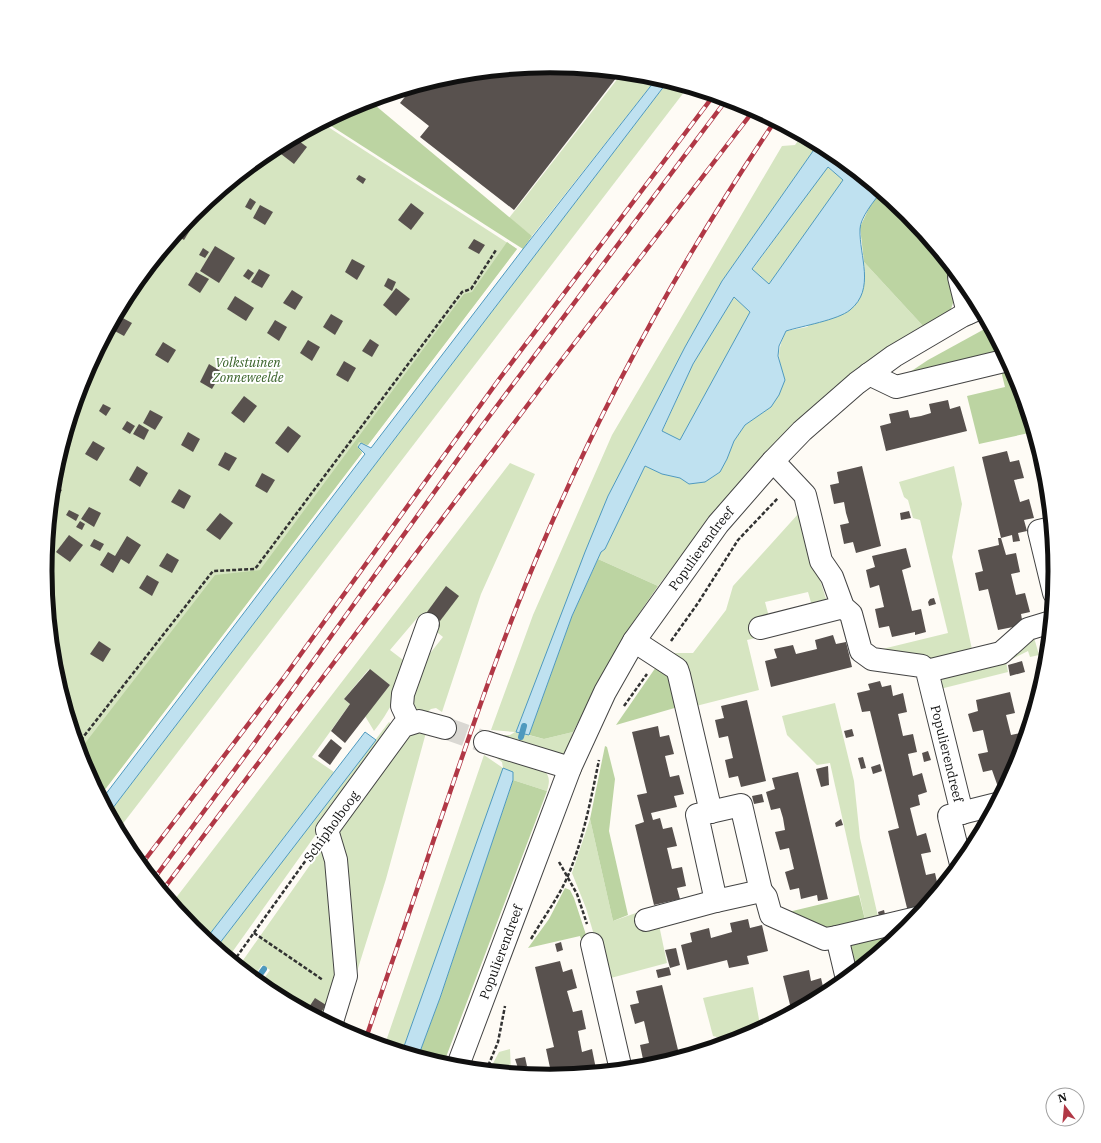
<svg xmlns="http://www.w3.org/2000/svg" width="1101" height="1143" viewBox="0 0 1101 1143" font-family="'IBM Plex Serif',serif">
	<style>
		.green { fill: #d6e5c1 }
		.forest { fill: #bcd4a2 }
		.water { fill: #bfe1f0; stroke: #4e99be; fill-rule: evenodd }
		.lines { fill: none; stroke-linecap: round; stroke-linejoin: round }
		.stream { stroke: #4e99be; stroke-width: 6 }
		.building { fill: #58514e }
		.minor-tunnel { stroke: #dad8d3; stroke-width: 22; stroke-dasharray: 22 11; stroke-linecap: butt }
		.minor-casing { stroke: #434343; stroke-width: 24 }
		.path { stroke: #323232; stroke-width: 2.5; stroke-dasharray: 4 2; stroke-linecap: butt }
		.minor { stroke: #fff; stroke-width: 22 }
		.rail-casing { stroke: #b13846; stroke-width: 4.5 }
		.rail { stroke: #fff; stroke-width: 3; stroke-dasharray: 9; stroke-linecap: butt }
		.labels { text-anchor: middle; stroke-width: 4; stroke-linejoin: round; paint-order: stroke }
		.park-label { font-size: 13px; font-style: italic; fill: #376127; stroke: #fff }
		.street-label { font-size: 13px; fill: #101010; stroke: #fff }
		.rim { fill: none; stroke: #101010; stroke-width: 5 }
	</style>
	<rect width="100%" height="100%" fill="#fefbf5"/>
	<!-- green -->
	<g class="green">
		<polygon points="622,73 657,78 532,236 509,218"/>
		<polygon points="668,81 688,87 118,830 109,813"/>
		<polygon points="322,123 517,249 100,796 83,765 55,670 45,571 55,473 84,378 130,290 193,214 270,151"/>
		<polygon points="802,135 818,144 722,281 685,347 608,496 516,732 544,739 573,732 567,751 563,756 487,735 510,735 515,732 491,730 533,615 612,435 782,146 795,145"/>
		<polygon points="827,167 844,180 769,284 752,270"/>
		<path d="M864 262 924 327 791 428 748 471 658 586 598 559 601 552 605 549 645 466 662 474 680 478 689 484 705 482 720 472 727 459 734 441 745 425 771 407 785 380C778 357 776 354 786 331L807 327 865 278Z"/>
		<polygon points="734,297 750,312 680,440 662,432 693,364"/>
		<path d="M510 463 535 474 481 594 442 712 436 708 431 709 425 714 415 712 408 704 420 666 443 637 418 617 390 650 407 663C402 686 389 713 374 731L365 716 390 685 369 669 344 699 350 704 312 757 334 772 206 939 193 929 172 903Z"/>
		<polygon points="954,466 962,504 952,557 973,654 936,663 870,652 948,633 920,520 913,518 908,500 904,497 899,482"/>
		<polygon points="799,513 827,602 812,606 808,592 765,602 769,617 760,637 747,640 759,690 696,706 666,653 693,653 726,610 733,586"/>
		<polygon points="1033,634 1039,655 1030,657 1028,651 1006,662 1008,672 940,689 940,684 944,676"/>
		<polygon points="835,703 854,781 860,838 879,921 866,924 830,763 817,765 787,735 782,716"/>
		<polygon points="389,722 393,726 228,958 216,948"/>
		<polygon points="427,729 386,879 339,1029 269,992 260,984 270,970 262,965 253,978 239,966 324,845 407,733"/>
		<path d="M481 747 543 769C550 776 550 781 547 791L513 780V772L503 769 402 1052 384 1047 484 755 503 768 502 762Z"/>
		<polygon points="590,819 613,921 636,913 640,930 659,925 667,963 607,979 586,908 572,873"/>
		<path d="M753 987 761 1030C738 1042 738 1044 713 1036L703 998Z"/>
		<polygon points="510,1049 511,1073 489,1071 499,1052"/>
	</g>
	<!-- forest -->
	<g class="forest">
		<polygon points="370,101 532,236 523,249 325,122 357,104"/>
		<polygon points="881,192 908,214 950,265 955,297 950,312 924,327 864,262 860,227 870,206"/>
		<polygon points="507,242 517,249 368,445 359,442 357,446 362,453 100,796 83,765 79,751 215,575 260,570 464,294 472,292"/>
		<polygon points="990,326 1003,350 904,376 928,360"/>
		<polygon points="1008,370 1016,378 1029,433 979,444 967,396 1005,387 1001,371"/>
		<polygon points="598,559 658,586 625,634 573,732 544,739 529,735 572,616"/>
		<polygon points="656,667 668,675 678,707 616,725"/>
		<polygon points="605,746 607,747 615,779 609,831 628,915 613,921 590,819"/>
		<polygon points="513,780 547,791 443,1065 418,1057 440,998"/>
		<polygon points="565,888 570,890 574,898 589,944 583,945 580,936 528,948 549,919"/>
		<polygon points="859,895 866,924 833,932 780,914"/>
		<polygon points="908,929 855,973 848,945"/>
	</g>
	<!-- water -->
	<g class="water">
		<polygon points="657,78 668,81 109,813 102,799 365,454 358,447 361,443 371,448 523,249"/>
		<path d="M818 144 832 151 881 192C874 201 860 218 860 229 859 256 876 289 850 310 838 320 802 326 786 331L779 346 778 356 785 380 779 395 771 407 745 425 734 441 727 459 720 472 705 482 689 484 680 478 662 474 645 466 605 549 601 552 572 616 529 735 516 732 585 552 608 496 685 347 722 281ZM828 167 843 180 769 284 752 269ZM734 297 750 312 680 440 662 431 693 364Z"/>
		<polygon points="365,732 376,740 216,948 206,939"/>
		<polygon points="503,768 513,772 513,780 440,998 418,1057 402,1052"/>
	</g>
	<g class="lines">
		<!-- stream -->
		<g class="stream">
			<polyline points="521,737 524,726"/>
			<polyline points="256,980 264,969"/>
		</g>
	</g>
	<!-- building -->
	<g class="building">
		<polygon points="551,66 620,73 514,210 420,137 429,126 400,103 412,88 452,76"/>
		<polygon points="295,138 307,147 294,164 281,154 291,140"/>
		<polygon points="359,175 366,179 363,184 356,179"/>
		<polygon points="250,198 256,202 251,210 245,207"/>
		<polygon points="411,203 424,213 411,230 398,220"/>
		<polygon points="260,205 273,212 265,225 253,218"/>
		<polygon points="186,223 192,227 184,240 176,235"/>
		<polygon points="474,239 485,245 479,254 468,248"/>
		<polygon points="215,246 235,258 219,283 200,271"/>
		<polygon points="203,248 209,252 205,258 199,255"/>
		<polygon points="352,259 365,266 357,280 345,272"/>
		<polygon points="248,269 254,273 249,280 243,276"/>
		<polygon points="259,269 270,275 262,288 251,282"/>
		<polygon points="196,272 209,279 200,293 188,285"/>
		<polygon points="388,278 396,282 392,291 384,286"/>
		<polygon points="396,288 410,299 396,316 383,305"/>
		<polygon points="292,290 303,297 295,310 283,303"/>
		<polygon points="235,296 254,308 246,321 227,309"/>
		<polygon points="331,314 343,321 335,335 323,327"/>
		<polygon points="119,316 132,323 124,336 111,329"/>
		<polygon points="275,320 287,327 279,341 267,333"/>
		<polygon points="370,339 379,345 372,357 362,351"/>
		<polygon points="308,340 320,347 312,361 300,353"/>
		<polygon points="163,342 176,350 168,363 155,355"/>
		<polygon points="344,361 356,368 348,382 336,375"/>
		<polygon points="209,364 222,372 212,389 200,382"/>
		<polygon points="244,396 257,406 244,423 231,413"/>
		<polygon points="948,400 950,409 960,406 967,431 886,451 880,426 891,423 889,414 908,410 910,418 921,416 931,413 929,404"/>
		<polygon points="103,404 111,408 106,416 99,411"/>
		<polygon points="150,410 163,417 155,430 143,423"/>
		<polygon points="127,421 135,426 130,434 122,429"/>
		<polygon points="139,424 149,430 144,440 133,434"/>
		<polygon points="288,426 301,436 288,453 275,443"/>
		<polygon points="188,432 200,439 193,452 181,445"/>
		<polygon points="93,441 105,448 97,461 85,454"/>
		<polygon points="1007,451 1010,462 1019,460 1024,478 1014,480 1020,502 1029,499 1034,518 1024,520 1027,531 1018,533 1020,541 1013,542 1012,535 1001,538 982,457"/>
		<polygon points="225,452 237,458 229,471 218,465"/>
		<polygon points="137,466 148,473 140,487 129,480"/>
		<polygon points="862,466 881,546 856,553 853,542 844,544 840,525 849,523 846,513 844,502 834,504 830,485 839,483 837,472"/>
		<polygon points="262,473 275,480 267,493 255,486"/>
		<polygon points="54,485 62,490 54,503 52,502"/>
		<polygon points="179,489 191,496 184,509 171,502"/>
		<polygon points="89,507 101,513 94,527 81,519"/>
		<polygon points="69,510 79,515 76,521 66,515"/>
		<polygon points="909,511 911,518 901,520 900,513"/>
		<polygon points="220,513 233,523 220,540 206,530"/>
		<polygon points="80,521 85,524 82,530 76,527"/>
		<polygon points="69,535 83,545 70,562 56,552"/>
		<polygon points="127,536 141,545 129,564 121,559 113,573 100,565 108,552 115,556"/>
		<polygon points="998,538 1001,538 1006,555 1016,553 1020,572 1011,574 1016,595 1025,593 1030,612 1021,614 1023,625 998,630 988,589 979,591 975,573 983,571 978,550 999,545"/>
		<polygon points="94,539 104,544 100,551 90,546"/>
		<polygon points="906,548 911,567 902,570 912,611 921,609 926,632 915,635 915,632 892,637 889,626 879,628 875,609 884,607 879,585 870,588 866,570 875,567 872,556"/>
		<polygon points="167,553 179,560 172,573 159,566"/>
		<polygon points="147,575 159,582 152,596 139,588"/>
		<polygon points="446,586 459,596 440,621 427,612"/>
		<polygon points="934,598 936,604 929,606 928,602 930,599"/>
		<polygon points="833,635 836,644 846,642 852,667 771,687 765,661 777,658 774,649 793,645 796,654 817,649 815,640"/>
		<polygon points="99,641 111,649 103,662 90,654"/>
		<polygon points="1022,661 1025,672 1010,676 1008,665"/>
		<polygon points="370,669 390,685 345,743 331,731 350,704 344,699"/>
		<polygon points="880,681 882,687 891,685 893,696 903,693 907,712 898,714 903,736 913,734 917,752 908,754 913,776 922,773 927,792 918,795 920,805 910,808 917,836 926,833 931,852 921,854 926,875 935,873 939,891 937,893 930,895 932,900 925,908 908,912 888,831 899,828 870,711 862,712 857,693 870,690 868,684"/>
		<polygon points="1010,692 1015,713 1006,715 1011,735 1020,733 1023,747 1017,765 1011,777 1004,779 1006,785 998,787 992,770 983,772 978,754 988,752 983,730 973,732 968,714 978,711 976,700"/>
		<polygon points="747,700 766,781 741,787 738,776 729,778 725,760 733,758 728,736 719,738 715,720 724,718 721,706"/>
		<polygon points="658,726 660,737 669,735 674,754 665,756 670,777 679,775 684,794 674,796 677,807 651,813 653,820 660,818 663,829 672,827 677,846 667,848 672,869 682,867 686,886 677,888 680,899 654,905 635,825 644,822 637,795 647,793 632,732"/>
		<polygon points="852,729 854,736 846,738 844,731"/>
		<polygon points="331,739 342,748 330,765 318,756"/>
		<polygon points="928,751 931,760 924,762 922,753"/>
		<polygon points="863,757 866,768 861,769 858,758"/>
		<polygon points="880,764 882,771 873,774 871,767"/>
		<polygon points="828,766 829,785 821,787 816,769"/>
		<polygon points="798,772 828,899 818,901 817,895 801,899 799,888 790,890 785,872 794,869 789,848 780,850 775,832 785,830 783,818 780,808 771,810 766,792 775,789 772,778"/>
		<polygon points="762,794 764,802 754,804 752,796"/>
		<polygon points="841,819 843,825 836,827 835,823"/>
		<polygon points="884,910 886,919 880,920 878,912"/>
		<polygon points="748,919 750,928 762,925 768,951 747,956 749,964 729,968 727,960 687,970 681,945 692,942 690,933 709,928 711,938 732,932 730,923"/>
		<polygon points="561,942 563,950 557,952 555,944"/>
		<polygon points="676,948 680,965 670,968 665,950"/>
		<polygon points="560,961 563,972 572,969 577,988 567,991 573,1012 582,1010 586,1029 578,1031 582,1052 592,1049 596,1069 587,1071 587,1073 552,1077 546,1049 554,1047 535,967"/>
		<polygon points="669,967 671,975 658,978 656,970"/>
		<polygon points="809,970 811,981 821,978 825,995 792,1013 783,976"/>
		<polygon points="662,985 680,1058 654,1066 653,1061 644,1064 640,1045 649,1043 644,1021 635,1024 630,1005 639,1003 636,991"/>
		<polygon points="315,998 326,1005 320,1014 309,1007"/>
		<polygon points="525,1057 527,1066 518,1068 515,1059"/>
	</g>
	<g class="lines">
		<!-- minor-tunnel -->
		<polyline class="minor-tunnel" points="445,728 485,742"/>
		<defs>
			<g id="minor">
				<polyline points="959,277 968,313"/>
				<polyline points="869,374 896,387 1008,360"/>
				<path id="s1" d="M773 461 805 495 821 561 832 577 843 607 851 614 861 651 872 659 922 666 927 671 962 813"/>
				<polyline points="1052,528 1039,531 1054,593"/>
				<polyline points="760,628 843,607"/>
				<polyline points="634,641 677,669 679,675 711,812"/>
				<polyline points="927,671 1001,653 1028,629 1051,622"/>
				<polyline points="410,723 402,706 403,694 428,624"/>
				<polyline points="485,742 570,768"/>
				<polygon points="741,805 761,891 716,901 697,815"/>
				<polyline points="961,864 949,816 997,804"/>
				<polyline points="761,891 766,897 771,915 825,939 837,937 847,979"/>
				<polyline points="646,920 716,901"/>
				<polyline points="837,937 917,918"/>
				<polyline points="592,944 621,1070"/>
				<polyline points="331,1025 346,976 336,860 327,830 403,726 419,721 445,728"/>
				<path id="s2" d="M457 1068 570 768 605 692 634 641 718 524 773 461 802 431 857 383 894 356 962 316 980 308"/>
			</g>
		</defs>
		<!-- minor casing -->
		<use href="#minor" class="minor-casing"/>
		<!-- path -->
		<g class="path">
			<polyline points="671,641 698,603 738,540 778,498"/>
			<polyline points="624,706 647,674"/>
			<polyline points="77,745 213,571 255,569 462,292 471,289 496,250"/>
			<polyline points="559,862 577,894 587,924"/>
			<polyline points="254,933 323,980"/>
			<path d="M531 939C543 918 557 900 567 878 583 841 591 799 599 760"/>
			<polyline points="233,962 311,853"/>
			<polyline points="486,1071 498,1042 505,1006"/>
		</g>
		<!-- minor -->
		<use href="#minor" class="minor"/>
		<defs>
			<g id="rail">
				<polyline points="141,865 285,676 500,378 714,95"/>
				<polyline points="153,880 253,745 476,434 727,99"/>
				<polyline points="162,891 557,366 754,110"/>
				<path d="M365 1041C388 973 412 906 434 839 468 740 501 640 543 543 606 396 685 254 775 121"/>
			</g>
		</defs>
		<!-- rail casing -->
		<use href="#rail" class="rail-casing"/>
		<!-- rail -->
		<use href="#rail" class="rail"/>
	</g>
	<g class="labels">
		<!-- park labels -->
		<g class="park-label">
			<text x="248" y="367">Volkstuinen<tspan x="248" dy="15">Zonneweelde</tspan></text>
		</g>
		<!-- street labels -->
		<g class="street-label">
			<text dy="5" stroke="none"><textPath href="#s2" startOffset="577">Populierendreef</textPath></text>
			<text dy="5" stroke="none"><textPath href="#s1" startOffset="371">Populierendreef</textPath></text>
			<text transform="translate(331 826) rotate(-54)" y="5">Schipholboog</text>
			<text dy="5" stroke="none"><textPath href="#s2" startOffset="124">Populierendreef</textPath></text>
		</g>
	</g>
	<!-- crop -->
	<path d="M0 0H1101V1143H0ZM52 571a498 498 0 1 1 996 0a498 498 0 1 1-996 0Z" fill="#fff" fill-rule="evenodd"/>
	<path class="rim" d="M52 571a498 498 0 1 1 996 0a498 498 0 1 1-996 0Z"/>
	<!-- north arrow -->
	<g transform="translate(1065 1107) rotate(344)"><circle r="19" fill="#ffffff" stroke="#9f9f9f"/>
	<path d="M0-3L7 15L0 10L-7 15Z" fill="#b13846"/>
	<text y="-6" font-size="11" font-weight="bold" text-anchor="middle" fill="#101010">N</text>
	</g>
</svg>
